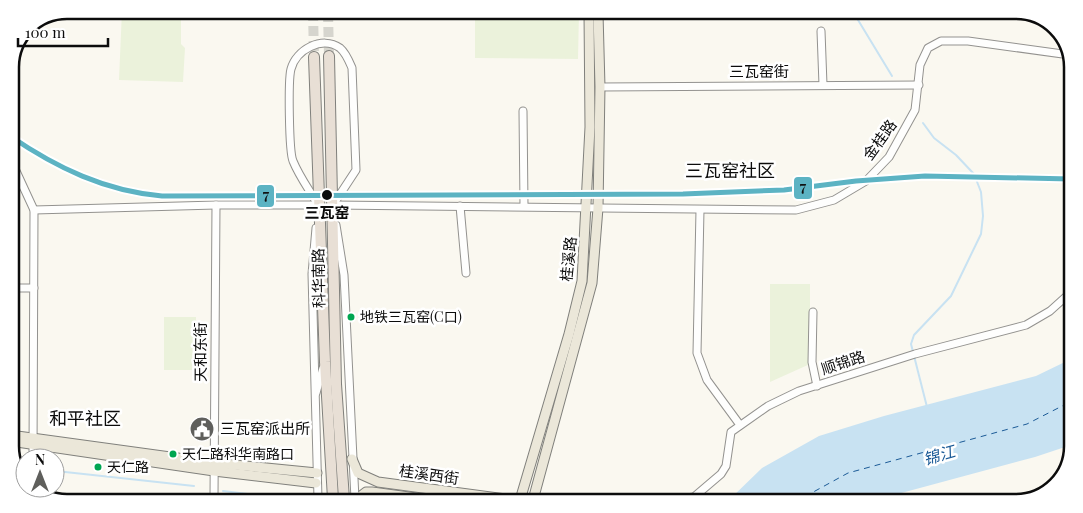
<svg xmlns="http://www.w3.org/2000/svg" width="1083" height="513" viewBox="0 0 1083 513" font-family="'Playfair Display','Noto Sans SC',serif">
	<style>
		.pitch { fill: #ebf2db }
		.water { fill: #c8e2f2 }
		.lines { fill: none; stroke-linecap: round; stroke-linejoin: round }
		.stream { stroke: #c8e2f2; stroke-width: 2 }
		.ferry { stroke: #1c5b97; stroke-width: 1; stroke-dasharray: 6 5; stroke-linecap: butt }
		.highway-tunnel { stroke: #d6d5ce; stroke-width: 10; stroke-dasharray: 10 5; stroke-linecap: butt }
		.minor-casing { stroke: #93928f; stroke-width: 9 }
		.major-casing { stroke: #80807c; stroke-width: 11 }
		.highway-casing { stroke: #80807c; stroke-width: 12 }
		.minor { stroke: #fefefd; stroke-width: 7 }
		.major { stroke: #ebe7d9; stroke-width: 9 }
		.highway { stroke: #e8dfd5; stroke-width: 10 }
		.metro-1-casing { stroke: #fff; stroke-width: 9 }
		.metro-1 { stroke: #5cb3c3; stroke-width: 5 }
		.stop-dot { fill: #0c0c0c; stroke: #fff; stroke-width: 2 }
		.bus-dot { fill: #00a651; stroke: #fff; stroke-width: 2 }
		.labels { text-anchor: middle; stroke-width: 5; stroke-linejoin: round; paint-order: stroke }
		.bus-label { font-size: 14px; fill: #0c0c0c; stroke: #fff; text-anchor: start }
		.street-label { font-size: 15px; fill: #0c0c0c; stroke: #fff }
		.stop-label { font-size: 15px; font-weight: bold; fill: #0c0c0c; stroke: #fff }
		.poi-label { font-size: 15px; fill: #0c0c0c; stroke: #fff; text-anchor: start }
		.water-label { font-size: 16px; font-style: italic; fill: #1c5b97; stroke: #fff }
		.quarter-label { font-size: 18px; fill: #0c0c0c; stroke: #fff }
		.rim { fill: none; stroke: #0c0c0c; stroke-width: 2.5 }
		.line-badge { stroke: #fff; stroke-width: 2 }
		.pale-badge-label { font-size: 14px; text-anchor: middle; font-weight: bold; fill: #111 }
	</style>
	<rect width="100%" height="100%" fill="#faf8f0"/>
	<!-- pitch -->
	<g class="pitch">
		<polygon points="122,10 181,11 181,44 185,48 183,82 119,80"/>
		<polygon points="475,12 579,13 578,59 475,58"/>
		<polygon points="770,284 810,284 810,364 770,382"/>
		<rect x="164" y="317" width="32" height="53"/>
	</g>
	<!-- water -->
	<polygon class="water" points="1069,360 1068,446 1035,457 868,502 728,501 762,468 819,436 884,416 1036,376"/>
	<g class="lines">
		<!-- stream -->
		<g class="stream">
			<polyline points="855,15 892,76"/>
			<polyline points="923,123 934,138 956,155 974,174 981,192 983,216 981,234 951,296 914,335 911,344 927,407"/>
			<polyline points="56,471 194,486"/>
			<polyline points="223,491 289,499"/>
		</g>
		<!-- ferry -->
		<polyline class="ferry" points="795,502 848,473 1027,424 1068,403"/>
		<!-- highway-tunnel -->
		<g class="highway-tunnel">
			<polyline points="313,11 314,57"/>
			<polyline points="328,12 329,56"/>
		</g>
		<defs>
			<g id="minor">
				<polyline points="821,31 823,85"/>
				<polyline points="600,87 919,85"/>
				<polyline points="523,111 524,206"/>
				<polyline points="10,158 34,210 33,458"/>
				<path d="M318 205C310 191 299 176 293 161 289 152 288 80 291 69 296 50 322 35 340 48 346 53 349 61 352 68L356 170 333 205"/>
				<polyline points="333,205 796,210 834,200 866,181 889,157 915,110 920,65 928,48 941,41 968,41 1070,55"/>
				<polyline points="460,206 466,273"/>
				<polyline points="34,210 216,205 318,205"/>
				<polyline points="700,210 697,353 707,380 740,425"/>
				<polyline points="336,225 344,275 355,499"/>
				<polyline points="316,228 312,274 318,499"/>
				<polyline points="10,288 34,288"/>
				<polyline points="813,312 812,362 817,386"/>
				<polyline points="316,393 323,368"/>
				<polyline points="33,490 33,488"/>
				<polyline points="214,498 216,205"/>
				<polyline points="665,501 694,497 721,474 726,466 731,432 768,406 799,391 915,354 1026,325 1050,311 1070,293"/>
			</g>
			<g id="major">
				<polyline points="10,435 214,463 317,473"/>
				<polyline points="10,441 214,471 316,483"/>
				<polyline points="352,459 358,473 378,482 513,500"/>
				<polyline points="357,499 366,492 372,492 431,500"/>
				<polyline points="520,500 569,334 582,281 590,127 589,13"/>
				<polyline points="533,500 592,283 598,208 600,87 598,13"/>
			</g>
			<g id="highway">
				<polyline points="329,56 336,384 344,499"/>
				<polyline points="314,57 325,362 333,499"/>
			</g>
		</defs>
		<!-- minor casing -->
		<use href="#minor" class="minor-casing"/>
		<!-- major casing -->
		<use href="#major" class="major-casing"/>
		<!-- highway casing -->
		<use href="#highway" class="highway-casing"/>
		<!-- minor -->
		<use href="#minor" class="minor"/>
		<!-- major -->
		<use href="#major" class="major"/>
		<!-- highway -->
		<use href="#highway" class="highway"/>
		<defs>
			<path id="metro-1" d="M10 136C57 168 105 191 162 196L683 194 784 190 856 181 925 176 1071 179"/>
		</defs>
		<!-- metro-1 casing -->
		<use href="#metro-1" class="metro-1-casing"/>
		<!-- metro-1 -->
		<use href="#metro-1" class="metro-1"/>
	</g>
	<!-- icons -->
	<defs>
		<symbol id="civic-disc" viewBox="-11 -11 22 22"><circle r="9.5" fill="#5f5f5c" stroke="#fff"/><path d="M-.6-6.5H3V-4.5H.6V-3L4-1V1h2V6H-6V1h2V-1L-.6-3ZM-1.2 2.5V6h2.4V2.5Z" fill="#fff"/></symbol>
	</defs>
	<g fill-rule="evenodd">
		<use href="#civic-disc" x="188" y="415" width="28" height="28"/>
	</g>
	<!-- markers -->
	<circle class="stop-dot" cx="327" cy="195" r="6"/>
	<g class="bus-dot">
		<circle cx="351" cy="317" r="4.5"/>
		<circle cx="173" cy="454" r="4.5"/>
		<circle cx="98" cy="467" r="4.5"/>
	</g>
	<g class="labels">
		<!-- bus labels -->
		<g class="bus-label">
			<text x="360" y="322">地铁三瓦窑(C口)</text>
			<text x="182" y="459">天仁路科华南路口</text>
			<text x="107" y="472">天仁路</text>
		</g>
		<!-- street labels -->
		<g class="street-label">
			<text x="759" y="77">三瓦窑街</text>
			<text transform="translate(880 140) rotate(-54)" y="5">金桂路</text>
			<text transform="translate(569 259) rotate(-84)" y="5">桂溪路</text>
			<text transform="translate(319 278) rotate(-91)" y="5">科华南路</text>
			<text transform="translate(201 352) rotate(-90)" y="5">天和东街</text>
			<text transform="translate(843 363) rotate(-18)" y="5">顺锦路</text>
			<text transform="translate(429 475) rotate(8)" y="5">桂溪西街</text>
		</g>
		<!-- stop labels -->
		<g class="stop-label">
			<text x="327" y="218">三瓦窑</text>
		</g>
		<!-- poi labels -->
		<g class="poi-label">
			<text x="220" y="434">三瓦窑派出所</text>
		</g>
		<!-- water labels -->
		<g class="water-label">
			<text transform="translate(939 455) rotate(-16)" y="6">锦江</text>
		</g>
		<!-- quarter labels -->
		<g class="quarter-label">
			<text x="730" y="177">三瓦窑社区</text>
			<text x="85" y="425">和平社区</text>
		</g>
	</g>
	<!-- crop -->
	<path d="M0 0H1083V513H0ZM67 19H1016A48 48 0 0 1 1064 67V446A48 48 0 0 1 1016 494H67A48 48 0 0 1 19 446V67A48 48 0 0 1 67 19Z" fill="#fff" fill-rule="evenodd"/>
	<path class="rim" d="M67 19H1016A48 48 0 0 1 1064 67V446A48 48 0 0 1 1016 494H67A48 48 0 0 1 19 446V67A48 48 0 0 1 67 19Z"/>
	<g class="line-badge">
		<rect x="793" y="176" width="20" height="24" rx="5" fill="#5cb3c3"/>
		<rect x="256" y="184" width="19" height="24" rx="5" fill="#5cb3c3"/>
	</g>
	<g class="pale-badge-label">
		<text x="803" y="192">7</text>
		<text x="266" y="200">7</text>
	</g>
	<!-- north arrow -->
	<g transform="translate(40 473)"><circle r="24" fill="#ffffff" stroke="#9e9e9e"/>
	<path d="M0-4L9 19L0 12L-9 19Z" fill="#5f5f5c"/>
	<text y="-8" font-size="14" font-weight="bold" text-anchor="middle" fill="#0c0c0c">N</text>
	</g>
	<!-- scale -->
	<path d="M18 38v8h90v-8" fill="none" stroke="#0c0c0c" stroke-width="2.5"/>
	<text x="25" y="38" font-size="15" fill="#0c0c0c" stroke="#ffffff" stroke-width="4" paint-order="stroke">100 m</text>
</svg>
